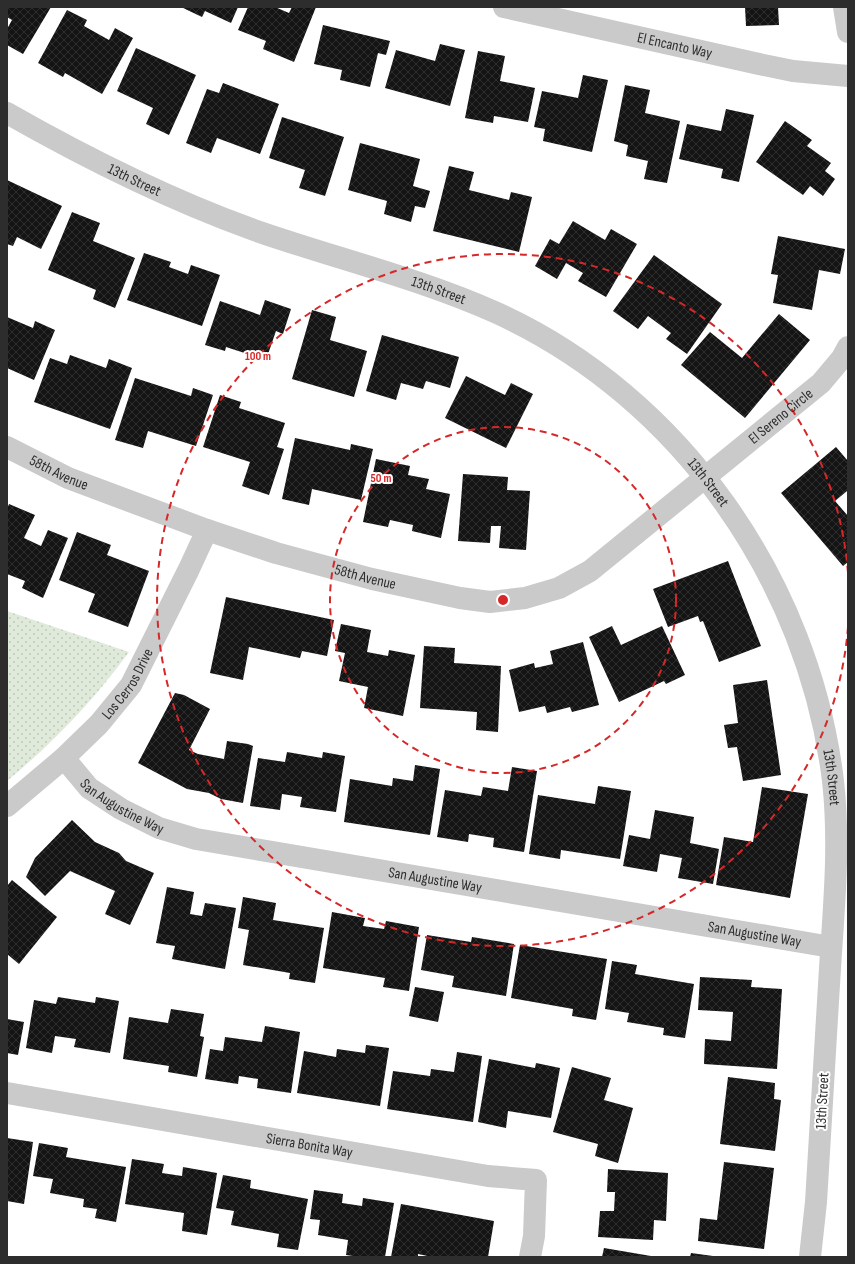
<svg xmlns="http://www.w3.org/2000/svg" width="855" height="1264" viewBox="0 0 855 1264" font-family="'Sofia Sans Condensed',sans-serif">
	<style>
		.park { fill: url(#park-dots) }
		.building { fill: url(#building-cross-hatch) }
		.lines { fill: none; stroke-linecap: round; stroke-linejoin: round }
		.minor { stroke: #cacaca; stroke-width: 22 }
		.tertiary { stroke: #cacaca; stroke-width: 22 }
		.ring { fill: none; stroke: #d62828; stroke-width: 2; stroke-dasharray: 7 5 }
		.labels { text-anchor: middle; stroke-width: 4; stroke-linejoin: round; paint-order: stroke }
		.street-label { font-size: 15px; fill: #2d2d2d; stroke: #fff }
		.centre { fill: #d62828; stroke: #fff; stroke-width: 2 }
		.ring-label { font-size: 12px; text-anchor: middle; font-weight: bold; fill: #d62828; stroke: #fff; stroke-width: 4; stroke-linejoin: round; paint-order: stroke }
	</style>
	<defs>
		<pattern id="park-dots" width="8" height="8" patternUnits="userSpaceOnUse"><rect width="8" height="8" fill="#e0eadb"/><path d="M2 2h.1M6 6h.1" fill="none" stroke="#c0c9bc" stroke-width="1.8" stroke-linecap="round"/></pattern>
		<pattern id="building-cross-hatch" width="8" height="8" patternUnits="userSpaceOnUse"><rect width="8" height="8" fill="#141414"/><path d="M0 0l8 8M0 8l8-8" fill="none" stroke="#2e2e2e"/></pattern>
	</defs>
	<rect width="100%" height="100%" fill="#fff"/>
	<!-- park -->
	<path class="park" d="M7 611 129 652C93 701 54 742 7 781Z"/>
	<!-- building -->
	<g class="building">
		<polygon points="7,7 51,7 23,54 7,45 7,29 12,20 7,17"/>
		<polygon points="181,7 238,7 231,23 205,11 202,17"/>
		<polygon points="248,7 275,7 289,13 292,7 316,7 294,62 263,49 266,41 238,30"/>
		<polygon points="745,7 778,7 779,25 746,26"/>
		<polygon points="67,10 87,20 84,26 109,40 115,28 133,38 102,94 65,73 63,77 38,63"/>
		<polygon points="323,25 390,41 386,55 378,53 370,87 340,80 342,70 314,64"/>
		<polygon points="440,44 465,50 450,106 385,88 396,50 435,61"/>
		<polygon points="136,48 196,75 169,135 146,124 153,108 117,91"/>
		<polygon points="478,51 505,56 500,81 535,88 528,122 494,116 493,123 465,118"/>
		<polygon points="583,75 608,80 592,152 543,141 545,129 534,127 542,91 578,98"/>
		<polygon points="223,83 279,104 260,154 217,138 211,153 186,143 207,89 219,93"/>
		<polygon points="625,85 650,90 645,113 680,121 667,183 644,179 648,161 626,156 628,145 614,141"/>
		<polygon points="726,109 754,115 739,182 721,178 723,169 679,159 687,124 721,131"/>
		<polygon points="282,117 344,137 325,196 299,188 305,170 269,158"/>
		<polygon points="785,121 812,140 807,146 831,163 825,171 835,179 823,196 810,186 803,195 756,162"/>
		<polygon points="360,143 420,159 413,186 430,191 425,208 415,206 411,222 384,214 387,201 348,190"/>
		<polygon points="449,166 474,172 469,190 509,200 511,192 532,197 519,252 433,231"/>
		<polygon points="7,180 62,206 41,249 17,237 13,246 7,244"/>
		<polygon points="72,212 100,223 93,241 135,258 115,308 93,299 96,290 48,270"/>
		<polygon points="573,221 605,240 611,229 637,244 606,297 578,281 583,273 566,263 557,279 535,266 550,239 559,244"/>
		<polygon points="778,236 845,249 840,274 819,270 812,310 773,303 778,275 771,274"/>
		<polygon points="144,253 171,262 169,267 188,274 191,265 220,275 202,326 127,300"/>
		<polygon points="654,255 722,304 687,354 666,339 671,333 648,316 638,329 613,311"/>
		<polygon points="265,300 291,309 283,334 276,331 266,360 226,347 225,351 205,345 220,301 260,315"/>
		<polygon points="312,310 336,317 330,340 367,351 354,397 292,379"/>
		<polygon points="779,314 810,340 745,418 681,365 710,332 742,358"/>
		<polygon points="7,317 33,328 35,321 55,330 34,380 7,368"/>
		<polygon points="382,335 459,357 450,388 426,381 423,389 401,383 396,400 366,391"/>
		<polygon points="70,355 106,368 109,359 132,368 110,429 34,402 50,358 67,364"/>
		<polygon points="466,376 505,395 511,383 533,394 506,448 445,418"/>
		<polygon points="135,378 191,396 193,388 213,395 196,446 148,431 143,448 115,440"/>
		<polygon points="220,395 241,402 239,408 285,423 277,447 284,449 269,495 242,486 250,462 203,447"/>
		<polygon points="295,438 350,450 351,444 373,449 361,500 312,489 309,505 282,499"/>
		<polygon points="836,447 848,461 848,492 847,491 835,501 848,516 848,562 843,566 781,493"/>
		<polygon points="376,459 410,466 408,475 429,479 426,489 450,494 441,538 412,531 413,525 390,520 388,527 363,522"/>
		<polygon points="463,474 508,477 507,490 530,491 526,550 499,548 501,526 491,526 490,543 458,541"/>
		<polygon points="9,504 35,515 24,538 41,546 48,530 68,538 43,598 22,588 25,581 7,574 7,509"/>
		<polygon points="77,532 111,545 107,555 149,571 128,627 88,612 95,594 59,580"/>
		<polygon points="728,561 761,646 719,662 703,621 700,622 698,616 668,627 653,589"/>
		<polygon points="226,597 334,620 327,656 302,651 300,658 249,647 243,680 210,673"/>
		<polygon points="341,624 371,630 367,652 388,656 389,650 415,655 403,716 364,708 368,687 339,681 345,653 335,651"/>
		<polygon points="612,626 621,645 662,626 685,675 666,684 664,681 619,702 589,637"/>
		<polygon points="583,642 599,705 572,712 570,707 547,713 545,706 519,712 509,670 534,663 535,668 553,664 550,651"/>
		<polygon points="424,646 455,648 454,663 501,666 498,732 476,730 477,712 420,708"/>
		<polygon points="767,680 781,775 743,781 737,747 728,748 724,725 738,723 733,685"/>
		<polygon points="175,693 184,695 210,709 189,750 198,754 224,759 227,741 248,744 253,746 243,803 221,799 209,793 187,789 138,763"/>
		<polygon points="287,752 322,758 323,752 345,756 336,812 300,807 302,797 282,794 280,810 250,806 258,758 285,762"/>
		<polygon points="415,765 440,769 430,835 344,822 350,779 392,786 393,778 413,781"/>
		<polygon points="512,767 537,771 524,852 493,847 494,838 469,834 468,842 437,837 445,790 481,796 483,787 508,791"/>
		<polygon points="598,786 631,791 620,859 561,850 560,859 529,854 538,795 595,804"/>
		<polygon points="762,787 808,794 790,898 716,885 724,837 753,842"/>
		<polygon points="655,810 694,817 690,843 719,849 713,884 678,878 682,858 660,854 657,872 623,866 629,835 650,839"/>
		<polygon points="72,820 95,842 119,853 126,861 154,873 130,925 105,914 115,891 70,871 45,896 26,877 35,858"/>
		<polygon points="12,880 57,917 19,964 7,954 7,886"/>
		<polygon points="167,887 194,892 190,914 202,916 205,903 236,908 225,969 172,959 175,946 156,943"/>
		<polygon points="243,897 276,903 273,920 324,928 315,983 289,979 290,973 243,965 249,930 238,928"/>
		<polygon points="332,912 365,918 363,926 384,929 386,921 419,927 409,991 383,987 385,978 323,968"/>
		<polygon points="427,935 471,942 472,937 514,944 506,996 452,987 454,976 421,970"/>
		<polygon points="520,945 607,959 596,1020 572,1016 573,1009 511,998"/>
		<polygon points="612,961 637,965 635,974 694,984 685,1038 663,1035 664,1028 627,1022 629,1013 605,1009"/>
		<polygon points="700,977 752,980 751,987 782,989 777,1069 704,1064 705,1039 731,1041 733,1012 698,1010"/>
		<polygon points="415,987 444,992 438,1022 409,1016"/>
		<polygon points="58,997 95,1003 96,997 119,1001 110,1053 74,1047 76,1039 55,1036 52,1053 26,1048 34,1000 56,1004"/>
		<polygon points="171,1009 204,1014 200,1036 204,1037 197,1077 168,1072 169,1066 123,1059 129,1017 168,1023"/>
		<polygon points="7,1019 24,1022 18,1055 7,1053"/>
		<polygon points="265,1026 300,1032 291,1093 257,1088 258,1079 239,1076 238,1084 205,1079 210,1049 223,1051 225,1037 262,1042"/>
		<polygon points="366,1045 389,1048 380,1106 297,1093 304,1051 336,1057 337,1049 365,1053"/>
		<polygon points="457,1052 482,1056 473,1122 387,1109 393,1071 430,1076 431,1069 454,1072"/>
		<polygon points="489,1059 535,1068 536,1063 560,1068 551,1118 508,1111 506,1128 478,1122"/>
		<polygon points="572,1067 611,1078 604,1100 633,1108 618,1163 595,1156 598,1144 553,1132"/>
		<polygon points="728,1077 775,1083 774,1099 781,1100 775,1151 720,1144"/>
		<polygon points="7,1138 33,1142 24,1204 7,1201"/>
		<polygon points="39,1143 68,1148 66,1157 126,1167 116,1222 95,1218 97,1209 83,1207 84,1199 50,1193 53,1179 33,1176"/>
		<polygon points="132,1159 164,1164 162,1173 182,1176 183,1167 217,1173 207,1235 182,1231 184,1213 125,1204"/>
		<polygon points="724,1162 774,1168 764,1249 698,1241 700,1218 717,1220"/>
		<polygon points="608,1169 668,1173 666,1221 654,1220 653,1240 598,1237 600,1211 614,1211 615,1192 607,1192"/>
		<polygon points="223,1175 251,1180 250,1188 308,1199 298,1250 277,1247 279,1234 231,1225 234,1211 216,1208"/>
		<polygon points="314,1190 343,1194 342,1203 362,1206 363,1198 394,1203 385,1257 359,1257 346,1255 348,1240 318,1235 320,1220 310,1219"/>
		<polygon points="401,1204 494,1221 488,1257 432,1257 418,1254 418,1257 391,1257"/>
		<polygon points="604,1248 651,1256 651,1257 602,1257"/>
		<polygon points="691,1253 713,1256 713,1257 690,1257"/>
	</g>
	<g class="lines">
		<!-- minor -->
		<g class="minor">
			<path id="s1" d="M504 7 759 64 793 71 848 76"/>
			<polyline points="844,7 848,32"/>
			<path id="s2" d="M7 447 68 478 207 530 276 553 372 579 460 598 490 602 525 598 559 588 590 571 821 383 842 358 848 347"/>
			<path id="s3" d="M64 758 89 788 121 809 159 828 196 839 831 947"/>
			<path id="s4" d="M7 806 64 758 99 724 131 685 189 569 207 530"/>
			<path id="s5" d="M7 1093 488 1176 536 1180 534 1236 530 1257"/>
		</g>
		<!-- tertiary -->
		<path class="tertiary" id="s6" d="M7 113C86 158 168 199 254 230 334 258 419 278 497 313 681 397 809 582 833 781 840 843 834 906 830 968 825 1046 821 1124 816 1202L810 1257"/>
	</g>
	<!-- distance rings -->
	<g class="ring">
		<circle cx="503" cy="600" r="173"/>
		<path d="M848 627A346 346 0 1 1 848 573"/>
	</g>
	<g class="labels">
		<!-- street labels -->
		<g class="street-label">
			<text dy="5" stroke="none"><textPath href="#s1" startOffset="175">El Encanto Way</textPath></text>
			<text dy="5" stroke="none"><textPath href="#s6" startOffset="144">13th Street</textPath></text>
			<text dy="5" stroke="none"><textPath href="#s6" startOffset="468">13th Street</textPath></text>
			<text dy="5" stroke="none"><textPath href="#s2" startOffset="861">El Sereno Circle</textPath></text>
			<text dy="5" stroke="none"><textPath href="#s2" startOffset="58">58th Avenue</textPath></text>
			<text dy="5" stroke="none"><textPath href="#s6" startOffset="804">13th Street</textPath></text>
			<text dy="5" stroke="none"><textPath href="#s2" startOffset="382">58th Avenue</textPath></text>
			<text dy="5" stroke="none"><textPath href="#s4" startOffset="173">Los Cerros Drive</textPath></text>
			<text dy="5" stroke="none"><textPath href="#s6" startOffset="1128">13th Street</textPath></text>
			<text dy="5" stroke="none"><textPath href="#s3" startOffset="77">San Augustine Way</textPath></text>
			<text dy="5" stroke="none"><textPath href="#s3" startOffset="401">San Augustine Way</textPath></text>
			<text dy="5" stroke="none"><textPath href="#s3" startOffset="725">San Augustine Way</textPath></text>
			<text transform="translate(822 1101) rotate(-87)" y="5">13th Street</text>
			<text dy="5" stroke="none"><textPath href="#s5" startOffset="307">Sierra Bonita Way</textPath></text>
		</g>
	</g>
	<circle cx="503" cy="600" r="6" class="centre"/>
	<g class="ring-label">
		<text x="258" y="360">100 m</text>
		<text x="381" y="482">50 m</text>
	</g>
	<!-- border -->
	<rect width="855" height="1264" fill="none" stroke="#2d2d2d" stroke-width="16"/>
</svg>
